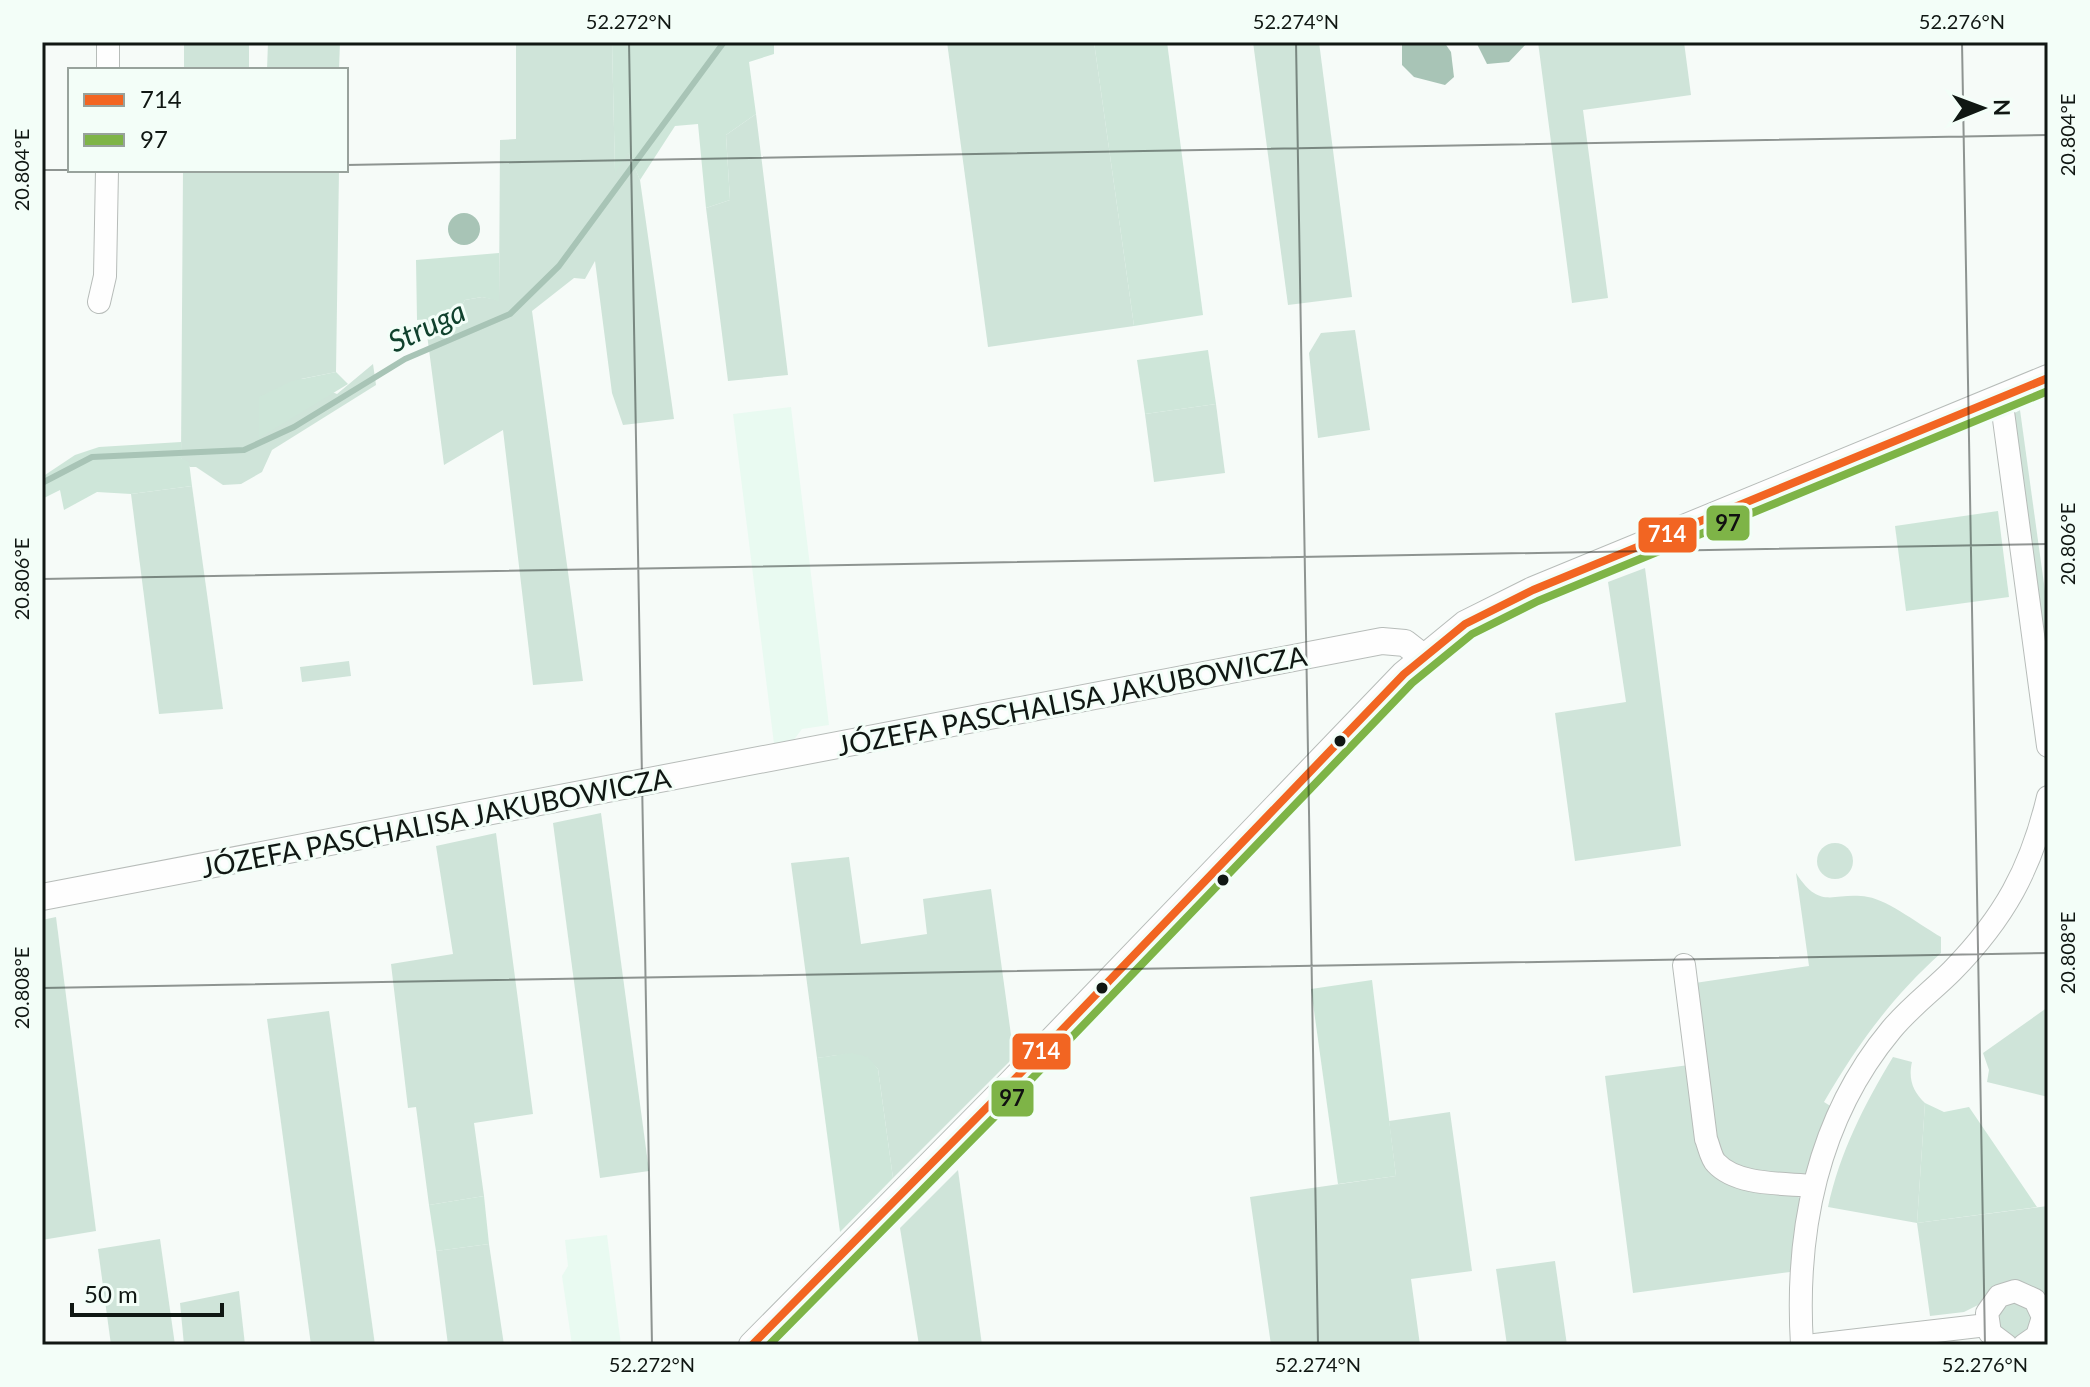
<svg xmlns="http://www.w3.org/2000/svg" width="2090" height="1387" viewBox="0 0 2090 1387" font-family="Lato,sans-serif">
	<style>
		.built { fill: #e9faf1 }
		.green { fill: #cfe4d9 }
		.forest { fill: #cee6d9 }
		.water { fill: #a8c4b6 }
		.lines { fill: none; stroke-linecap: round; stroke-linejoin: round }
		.stream { stroke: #a8c4b6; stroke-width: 6 }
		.minor-casing { stroke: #b7bcb9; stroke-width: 24 }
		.tertiary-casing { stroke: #b7bcb9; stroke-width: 28 }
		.minor { stroke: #fefefe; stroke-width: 22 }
		.tertiary { stroke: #fefefe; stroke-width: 26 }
		.bus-1-casing { stroke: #f3fef8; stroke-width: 14 }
		.bus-2-casing { stroke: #f3fef8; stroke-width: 14 }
		.bus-1 { stroke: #f26522; stroke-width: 8 }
		.bus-2 { stroke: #7eb447; stroke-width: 8 }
		.ticks { fill: none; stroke: #101713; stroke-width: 2; stroke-opacity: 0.45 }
		.bus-dot { fill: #101713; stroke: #f3fef8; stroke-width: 3 }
		.labels { text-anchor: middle; stroke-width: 6; stroke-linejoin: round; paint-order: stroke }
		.street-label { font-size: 28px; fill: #101713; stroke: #f3fef8 }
		.water-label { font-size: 30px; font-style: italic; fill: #10412d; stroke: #f3fef8 }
		.line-badge { stroke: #f3fef8; stroke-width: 3 }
		.badge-label { font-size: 22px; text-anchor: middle; font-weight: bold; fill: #fff }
		.pale-badge-label { font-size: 22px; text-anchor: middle; font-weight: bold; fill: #111 }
		.neatline { fill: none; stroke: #101713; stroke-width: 3 }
		.ticks-label { font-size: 20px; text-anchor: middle; fill: #101713 }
	</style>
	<rect width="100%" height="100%" fill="#f6fbf8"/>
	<!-- built -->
	<g class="built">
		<polygon points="791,407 829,725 802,729 793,741 774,744 733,414"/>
		<polygon points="607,1235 621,1345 572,1345 562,1276 568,1266 565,1240"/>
	</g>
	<!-- green -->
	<g class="green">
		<rect x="184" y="42" width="65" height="28"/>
		<polygon points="268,42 340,42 339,70 267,70"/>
		<polygon points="516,42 612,42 615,171 628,152 640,180 674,419 623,425 612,393 595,261 585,279 574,278 532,311 583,681 533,685 503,430 444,465 425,319 455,317 465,300 482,297 499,300 500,140 516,139"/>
		<polygon points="947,42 1094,42 1134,326 988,347"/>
		<polygon points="1253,42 1319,42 1352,297 1288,305"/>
		<polygon points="1538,42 1684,42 1691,95 1583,110 1608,298 1572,303"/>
		<polygon points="756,114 788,375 728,381 706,208 730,200 726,135"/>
		<polygon points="183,170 339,170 336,372 301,379 337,394 373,364 376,385 272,450 262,472 241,484 223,485 196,467 190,467 181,458"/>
		<polygon points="1355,330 1370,430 1318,438 1309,353 1321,333"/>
		<polygon points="1216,404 1225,473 1154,482 1145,414"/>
		<polygon points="2020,410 2048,613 2048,678 2013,414"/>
		<polygon points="192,486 223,709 159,714 131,494"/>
		<polygon points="1645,568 1681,846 1575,861 1555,713 1626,702 1608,582"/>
		<polygon points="349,661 351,676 302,682 300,667"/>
		<polygon points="601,813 649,1171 600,1178 553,823"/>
		<polygon points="496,833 533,1114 474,1123 484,1196 429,1205 416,1107 408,1108 391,964 453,954 436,846"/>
		<circle cx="1835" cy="861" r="18"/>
		<path d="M849 857 861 944 927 934 923 899 991 889 1014 1057 893 1178 878 1069C861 1049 842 1055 817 1058L791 863Z"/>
		<path d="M1796 873C1821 912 1833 891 1868 897 1888 900 1923 927 1941 937V953C1892 997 1857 1045 1824 1102L1832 1107 1809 1170 1802 1176C1776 1176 1730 1171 1716 1147L1695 983 1809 966Z"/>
		<polygon points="56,917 96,1231 42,1240 42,920"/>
		<polygon points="2048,1007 2048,1097 1987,1082 1989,1070 1983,1053"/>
		<polygon points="329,1011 375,1345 311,1345 267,1019"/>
		<path d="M1893 1057 1912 1062C1908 1079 1913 1092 1925 1103L1917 1223 2048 1206V1299C2029 1278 1993 1273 1980 1304L1964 1312 1930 1316 1917 1223 1828 1207C1840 1152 1864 1105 1893 1057Z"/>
		<polygon points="1689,1065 1706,1161 1796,1193 1801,1201 1790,1272 1633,1293 1605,1076"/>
		<polygon points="1450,1112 1472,1271 1411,1279 1420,1345 1271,1345 1250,1197 1396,1176 1389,1121"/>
		<polygon points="958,1170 982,1345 919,1345 900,1228"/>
		<polygon points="160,1239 175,1345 111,1345 98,1249"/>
		<polygon points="489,1244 504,1345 448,1345 436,1251"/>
		<polygon points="1555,1261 1567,1345 1507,1345 1496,1269"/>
		<polygon points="239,1291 245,1345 184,1345 180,1303"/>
		<circle cx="2015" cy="1320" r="18"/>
	</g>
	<!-- forest -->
	<g class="forest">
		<polygon points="612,42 774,42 774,54 749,62 756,114 726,135 730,200 706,208 698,124 675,126 640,180 628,153 615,173"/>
		<polygon points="1094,42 1167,42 1203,315 1134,326"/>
		<polygon points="499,253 499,301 482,297 465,300 455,317 417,320 416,260"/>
		<polygon points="1208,350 1216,404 1145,414 1137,360"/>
		<polygon points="336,372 348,384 259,438 259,397 292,381"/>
		<polygon points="181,442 181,458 189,462 192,486 131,494 97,492 64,510 60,490 42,499 42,477 75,455 99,447"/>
		<polygon points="1998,511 2009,597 1906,611 1895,526"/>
		<polygon points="1372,980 1396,1176 1338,1184 1311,989"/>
		<polygon points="851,1053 868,1057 878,1069 893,1178 840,1232 817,1058"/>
		<polygon points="1925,1103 1944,1112 1969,1107 2037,1207 1917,1223"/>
		<polygon points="484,1196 489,1244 436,1251 429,1205"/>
	</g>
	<!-- water -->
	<g class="water">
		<polygon points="1402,42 1444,42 1451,52 1454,77 1445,85 1414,77 1402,65"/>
		<polygon points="1476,42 1528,42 1509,62 1487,64"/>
		<circle cx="464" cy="229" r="16"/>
	</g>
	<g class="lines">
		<!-- stream -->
		<polyline class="stream" points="42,483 92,457 244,450 294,427 405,359 510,314 559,266 724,42"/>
		<defs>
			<g id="minor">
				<polyline points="108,70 108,42"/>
				<polyline points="99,302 105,276 107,170"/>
				<polyline points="2001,397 2048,746"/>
				<path d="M1684 965 1706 1139C1709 1146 1711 1158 1716 1163 1737 1186 1784 1183 1813 1186"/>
				<path d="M1802 1345C1795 1232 1817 1119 1891 1030 1909 1008 1932 991 1952 971 2004 918 2031 869 2048 797"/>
				<polyline points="1815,1345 1987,1325"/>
				<polyline points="2006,1345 1990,1333 1987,1313 1999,1296 2015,1291 2035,1300 2043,1317 2037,1336 2024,1345"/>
			</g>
			<g id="tertiary">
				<polyline points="42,897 1382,641 1405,643 1423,657"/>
				<polyline points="752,1345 1010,1084 1404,674 1465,624 1533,590 2048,378"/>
			</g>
		</defs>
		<!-- minor casing -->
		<use href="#minor" class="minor-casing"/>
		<!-- tertiary casing -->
		<use href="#tertiary" class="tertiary-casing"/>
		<!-- minor -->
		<use href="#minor" class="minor"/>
		<!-- tertiary -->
		<use href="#tertiary" class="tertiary"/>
		<defs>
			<polyline id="bus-1" points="752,1345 1010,1084 1404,674 1465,624 1533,590 2048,378"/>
			<polyline id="bus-2" points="769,1345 1019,1092 1412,683 1472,634 1538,601 2048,391"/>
		</defs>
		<!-- bus-1 casing -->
		<use href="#bus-1" class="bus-1-casing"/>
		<!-- bus-2 casing -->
		<use href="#bus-2" class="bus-2-casing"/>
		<!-- bus-1 -->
		<use href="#bus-1" class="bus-1"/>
		<!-- bus-2 -->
		<use href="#bus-2" class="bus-2"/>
	</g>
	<!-- ticks -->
	<path class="ticks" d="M629 42 652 1345M1296 42 1318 1345M1962 42 1985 1345M346 165 2048 135M42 170H70M42 579 2048 544M42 988 2048 953"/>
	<!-- markers -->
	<g class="bus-dot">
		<circle cx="1340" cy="741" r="7"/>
		<circle cx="1223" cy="880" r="7"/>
		<circle cx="1102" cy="988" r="7"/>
	</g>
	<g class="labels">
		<!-- street labels -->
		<g class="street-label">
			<text transform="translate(1072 701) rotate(-11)" y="10">JÓZEFA PASCHALISA JAKUBOWICZA</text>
			<text transform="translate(436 823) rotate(-11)" y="10">JÓZEFA PASCHALISA JAKUBOWICZA</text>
		</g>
		<!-- water labels -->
		<g class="water-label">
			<text transform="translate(427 327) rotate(-25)" y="10">Struga</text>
		</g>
	</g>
	<g class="line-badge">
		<rect x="1705" y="504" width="46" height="38" rx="8" fill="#7eb447"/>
		<rect x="1637" y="516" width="61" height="38" rx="8" fill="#f26522"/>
		<rect x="1011" y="1032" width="61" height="39" rx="8" fill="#f26522"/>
		<rect x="990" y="1079" width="45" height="39" rx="8" fill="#7eb447"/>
	</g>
	<g class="badge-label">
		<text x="1667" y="542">714</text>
		<text x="1041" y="1059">714</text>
	</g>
	<g class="pale-badge-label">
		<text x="1728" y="531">97</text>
		<text x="1012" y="1106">97</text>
	</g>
	<!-- border -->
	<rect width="2090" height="1387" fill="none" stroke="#f3fef8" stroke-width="88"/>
	<!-- legend -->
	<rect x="68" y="68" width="280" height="104" fill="#f3fef8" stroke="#98a29c" stroke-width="2"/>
	<rect x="84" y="94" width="40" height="12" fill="#f26522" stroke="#98a29c" stroke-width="2"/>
	<text x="140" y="108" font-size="24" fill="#101713">714</text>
	<rect x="84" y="134" width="40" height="12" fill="#7eb447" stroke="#98a29c" stroke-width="2"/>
	<text x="140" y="148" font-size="24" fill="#101713">97</text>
	<!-- north arrow -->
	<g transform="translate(1982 108) rotate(89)" stroke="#f3fef8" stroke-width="6" paint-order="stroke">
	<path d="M0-6L14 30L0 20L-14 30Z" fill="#101713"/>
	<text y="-12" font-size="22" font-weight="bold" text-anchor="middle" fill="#101713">N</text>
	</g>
	<!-- scale -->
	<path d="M72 1303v12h150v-12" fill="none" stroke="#101713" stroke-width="4"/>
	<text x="84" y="1303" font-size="24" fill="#101713" stroke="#f3fef8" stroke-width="6" paint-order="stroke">50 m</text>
	<rect x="44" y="44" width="2002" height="1299" class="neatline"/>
	<g class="ticks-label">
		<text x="629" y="29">52.272°N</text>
		<text x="1296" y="29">52.274°N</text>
		<text x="1962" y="29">52.276°N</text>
		<text transform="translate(2068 135) rotate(-90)" y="7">20.804°E</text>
		<text transform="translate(22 170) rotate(-90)" y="7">20.804°E</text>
		<text transform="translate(2068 544) rotate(-90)" y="7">20.806°E</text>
		<text transform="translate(22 579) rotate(-90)" y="7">20.806°E</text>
		<text transform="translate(2068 953) rotate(-90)" y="7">20.808°E</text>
		<text transform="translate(22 988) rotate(-90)" y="7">20.808°E</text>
		<text x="652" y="1372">52.272°N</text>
		<text x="1318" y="1372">52.274°N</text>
		<text x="1985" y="1372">52.276°N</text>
	</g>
</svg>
